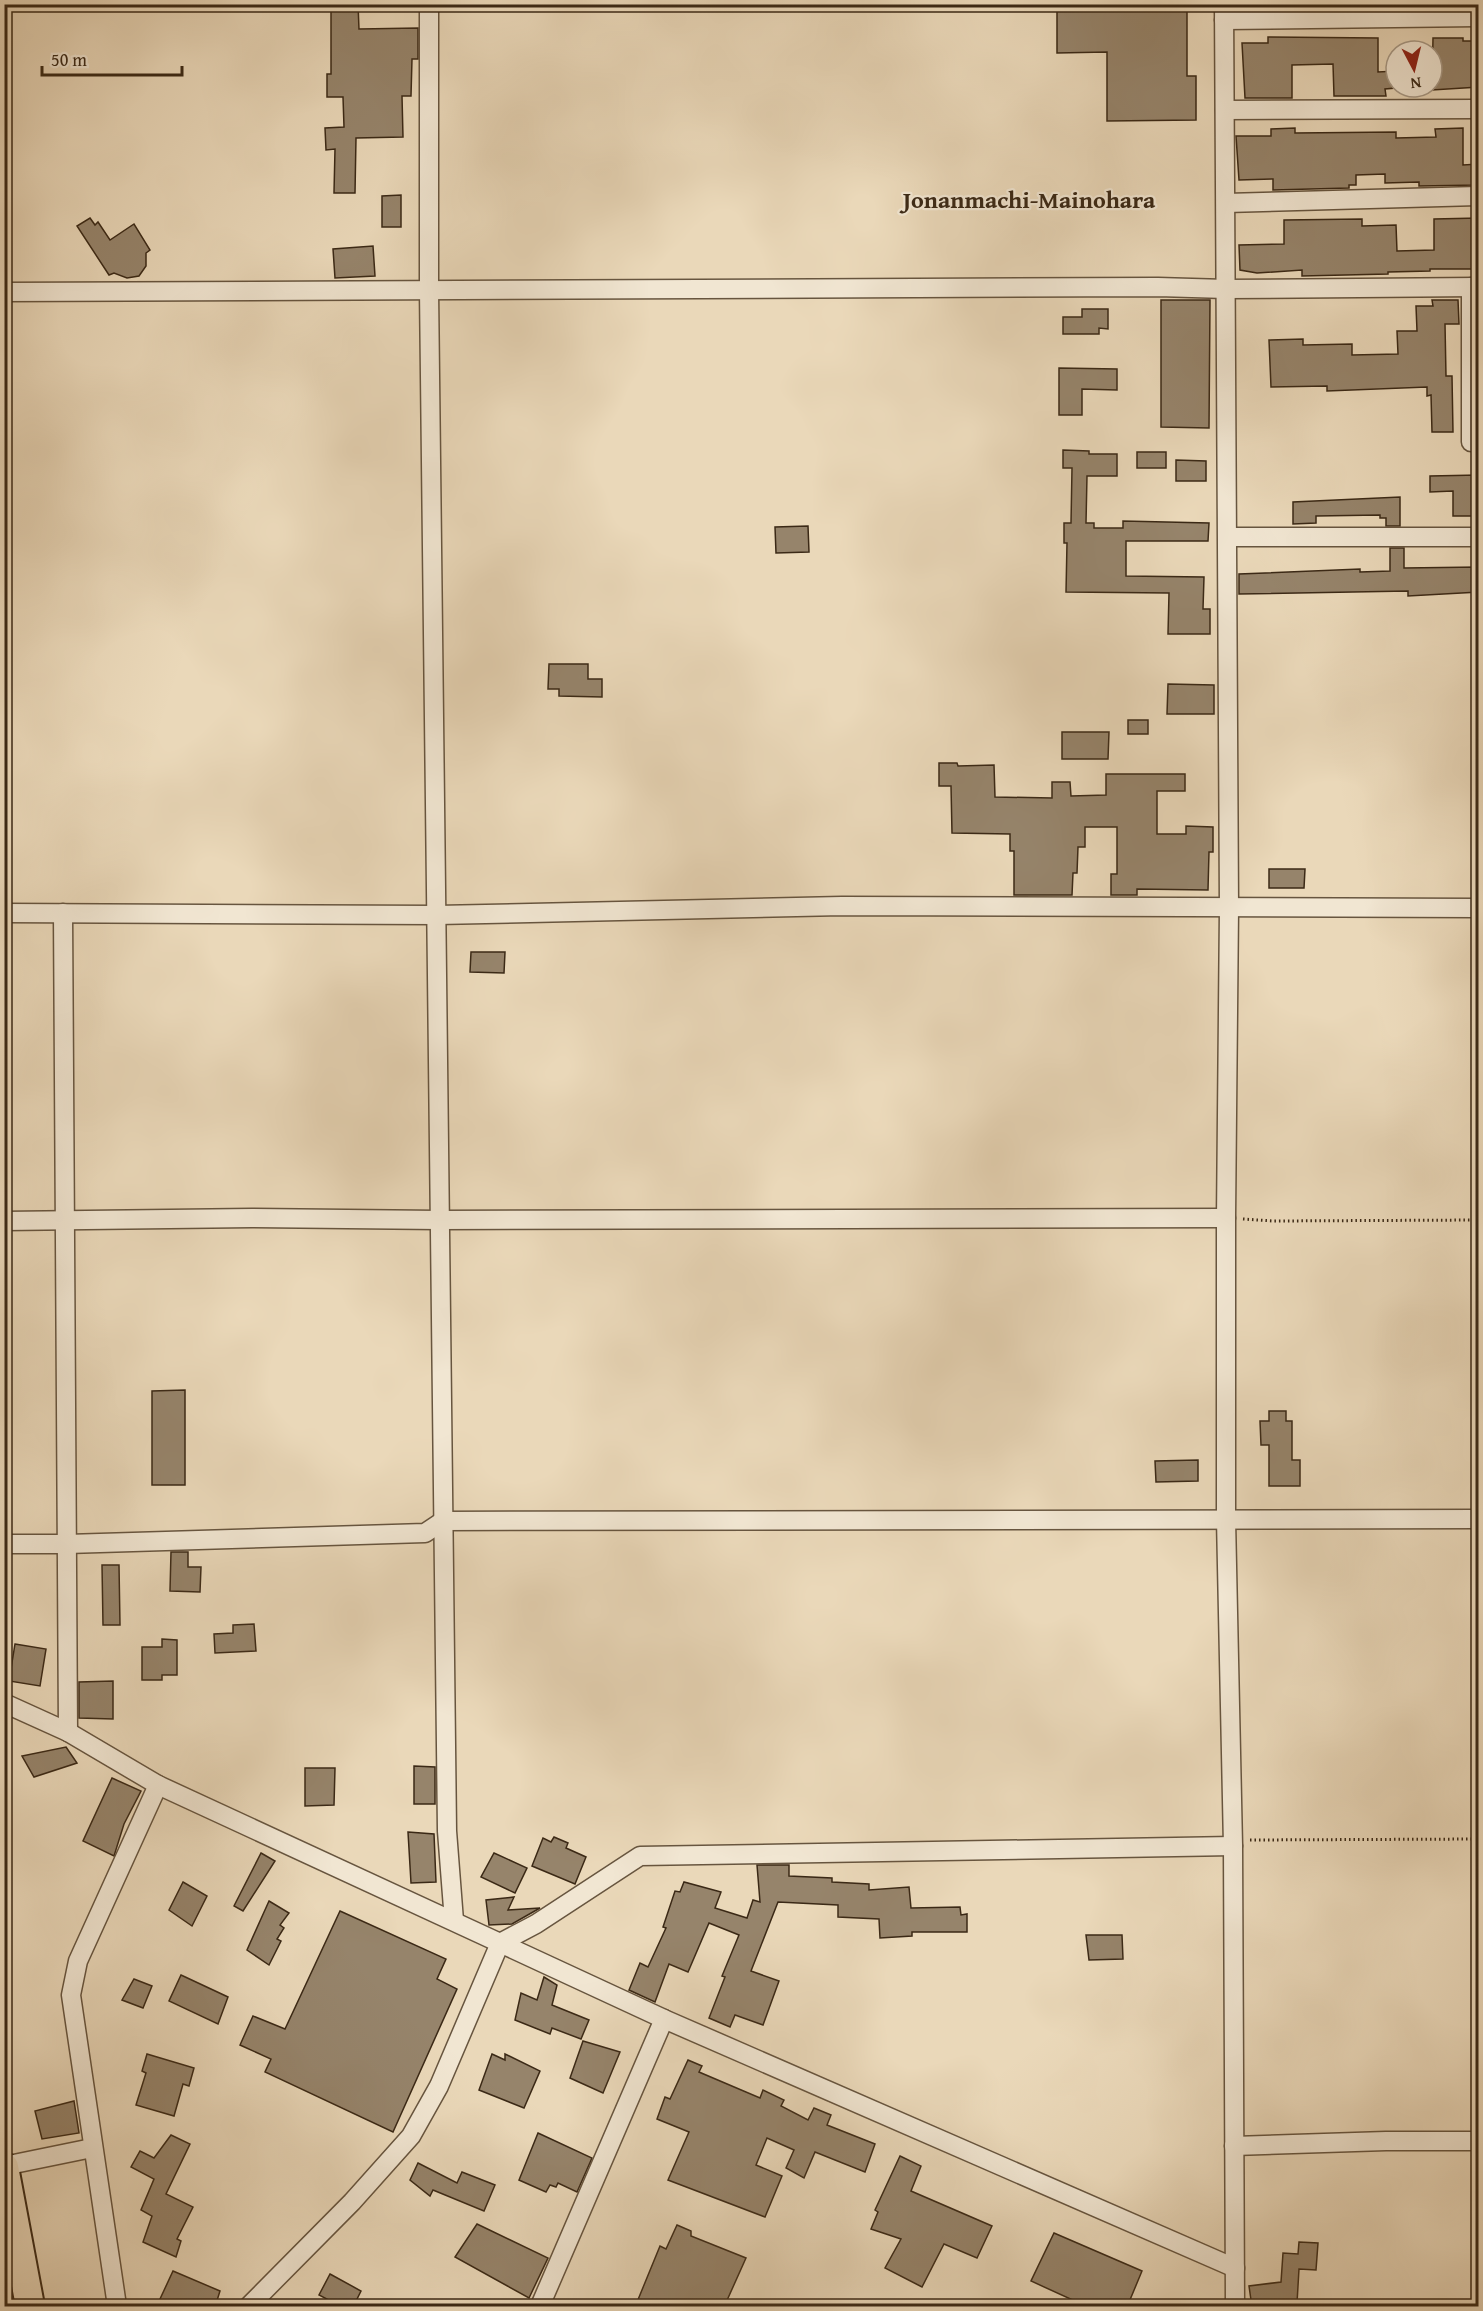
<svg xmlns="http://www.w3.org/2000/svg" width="1483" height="2311" viewBox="0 0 1483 2311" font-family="'Gentium Book Plus',serif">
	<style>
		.building { fill: #96846b; stroke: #3b2916; stroke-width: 1.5 }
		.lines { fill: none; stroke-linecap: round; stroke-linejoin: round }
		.street-casing { stroke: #67553f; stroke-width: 21 }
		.primary-casing { stroke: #3b2916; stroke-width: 32 }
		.path { stroke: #3b2916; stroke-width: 3; stroke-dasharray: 1.5 3; stroke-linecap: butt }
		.street { stroke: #f1e6d2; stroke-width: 18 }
		.primary { stroke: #ead8b9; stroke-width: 28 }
		.labels { text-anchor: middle; stroke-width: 4.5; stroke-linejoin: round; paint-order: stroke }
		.quarter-label { font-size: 24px; font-weight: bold; fill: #3b2916; stroke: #f1e6d2 }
	</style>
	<rect width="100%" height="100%" fill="#ead8b9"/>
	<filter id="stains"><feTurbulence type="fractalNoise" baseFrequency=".00333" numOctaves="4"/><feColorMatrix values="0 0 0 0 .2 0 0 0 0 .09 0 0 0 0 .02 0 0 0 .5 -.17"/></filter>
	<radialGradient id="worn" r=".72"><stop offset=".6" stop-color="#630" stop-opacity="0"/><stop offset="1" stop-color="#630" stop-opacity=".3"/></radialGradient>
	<!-- building -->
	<g class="building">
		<polygon points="331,4 358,4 359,29 418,28 418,59 412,59 411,96 402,96 403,137 356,138 355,193 334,193 335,149 326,150 325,128 344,127 343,97 327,97 327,74 331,74"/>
		<polygon points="1057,4 1187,4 1187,76 1196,76 1196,120 1107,121 1107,52 1057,53"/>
		<polygon points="1268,37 1378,38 1378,72 1396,71 1396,88 1385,89 1386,96 1334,96 1333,64 1292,65 1292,98 1245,98 1242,43 1268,43"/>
		<polygon points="1433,38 1463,38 1463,41 1479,41 1479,87 1432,90"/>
		<polygon points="1295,128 1295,133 1396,132 1396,138 1436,137 1435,129 1463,128 1463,165 1479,164 1479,185 1419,186 1419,182 1385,183 1385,174 1356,175 1356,185 1349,185 1349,188 1273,190 1273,179 1239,180 1236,136 1271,136 1271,129"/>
		<polygon points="401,195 401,227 382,227 382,196"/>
		<polygon points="90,218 95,225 98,222 110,240 134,224 150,250 146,253 146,266 139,276 127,278 114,273 109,275 77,226"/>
		<polygon points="1479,218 1479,269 1430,269 1430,271 1388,272 1388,274 1302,276 1302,270 1257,273 1240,270 1239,245 1284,244 1284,220 1362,219 1362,226 1396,225 1397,251 1434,250 1434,219"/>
		<polygon points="373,246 375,276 335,278 333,249"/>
		<polygon points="1161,300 1210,300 1209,428 1161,427"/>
		<polygon points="1432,300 1458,300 1459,324 1445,324 1446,376 1452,376 1453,432 1432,432 1431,395 1427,396 1427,387 1327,391 1327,386 1271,387 1269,340 1303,339 1303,345 1352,344 1352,355 1398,354 1397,331 1417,331 1416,306 1433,306"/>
		<polygon points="1082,309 1108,309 1108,329 1099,328 1099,334 1063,334 1063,317 1082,317"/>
		<polygon points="1059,368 1117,369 1117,390 1082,389 1082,415 1059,415"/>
		<polygon points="1063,450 1089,451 1089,454 1117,454 1117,476 1087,476 1086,523 1094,523 1094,528 1123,528 1123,521 1209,523 1208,541 1126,541 1126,576 1204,577 1203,609 1210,609 1210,634 1168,634 1169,593 1066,592 1067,543 1064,543 1064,523 1071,523 1072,468 1063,468"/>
		<rect x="1137" y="452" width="29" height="16"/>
		<polygon points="1176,460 1206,461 1206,481 1176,481"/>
		<polygon points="1479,475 1479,516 1453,516 1453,491 1430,492 1430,476"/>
		<polygon points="1400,497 1400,526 1386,526 1386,518 1380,518 1380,515 1316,516 1316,523 1293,524 1293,502"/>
		<polygon points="808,526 809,552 776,553 775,527"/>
		<polygon points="1390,548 1404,548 1404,568 1479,567 1479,592 1408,596 1408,591 1239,594 1239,574 1360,569 1360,572 1390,571"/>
		<polygon points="549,664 588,664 588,679 602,679 602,697 559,696 559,689 548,689"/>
		<polygon points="1168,684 1214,685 1214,714 1167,714"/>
		<rect x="1128" y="720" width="20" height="14"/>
		<polygon points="1062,732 1109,732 1108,759 1062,759"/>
		<polygon points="939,763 957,763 958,766 994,765 995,797 1052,798 1052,782 1070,782 1071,796 1106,795 1106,774 1185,774 1185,791 1157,791 1157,834 1186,834 1186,826 1213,827 1213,852 1209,852 1208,890 1137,889 1137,895 1111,895 1111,874 1117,874 1117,827 1085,827 1085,847 1078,847 1077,873 1073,873 1072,895 1014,895 1014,851 1010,851 1010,834 952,833 951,786 939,786"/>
		<polygon points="1269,869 1305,869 1304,888 1269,888"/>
		<polygon points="471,952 505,952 504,973 470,972"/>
		<polygon points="185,1390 185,1485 152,1485 152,1391"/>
		<polygon points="1269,1411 1286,1411 1286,1421 1292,1421 1292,1460 1300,1460 1300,1486 1269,1486 1269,1445 1261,1445 1260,1421 1269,1421"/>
		<polygon points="1198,1460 1198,1481 1156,1482 1155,1461"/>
		<polygon points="171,1552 188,1552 188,1567 201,1567 200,1592 170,1591"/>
		<polygon points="102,1565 119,1565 120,1625 103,1625"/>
		<polygon points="254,1624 256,1651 215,1653 214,1634 233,1633 233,1625"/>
		<polygon points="162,1639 177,1640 177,1675 162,1675 162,1680 142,1680 142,1647 162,1647"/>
		<polygon points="15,1644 46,1649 40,1686 9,1681"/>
		<polygon points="113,1681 113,1719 79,1718 79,1682"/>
		<polygon points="66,1747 77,1763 34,1777 22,1756"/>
		<polygon points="414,1766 435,1767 435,1804 414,1804"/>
		<polygon points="305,1768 335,1768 334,1805 305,1806"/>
		<polygon points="112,1778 141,1791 124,1824 114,1856 83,1841"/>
		<polygon points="408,1832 434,1834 436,1882 411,1883"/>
		<polygon points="554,1837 568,1843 566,1848 586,1857 575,1884 532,1866 543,1838 551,1842"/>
		<polygon points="261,1853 275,1861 243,1911 234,1906"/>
		<polygon points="494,1853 527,1868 515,1893 481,1877"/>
		<polygon points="757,1865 789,1865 789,1876 832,1878 832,1882 869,1884 869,1890 909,1887 911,1908 960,1907 961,1915 967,1914 967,1932 912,1932 912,1936 880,1938 879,1919 838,1917 838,1905 778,1902 751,1971 779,1981 763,2025 735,2015 730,2027 709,2018 725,1977 722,1976 739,1935 709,1923 688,1972 669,1964 655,2002 629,1990 640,1963 648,1967 666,1928 663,1927 675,1891 680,1892 684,1882 721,1892 715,1908 747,1918 753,1900 760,1902"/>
		<polygon points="183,1882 207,1896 192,1926 169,1910"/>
		<polygon points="514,1897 508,1910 540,1908 512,1924 489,1925 486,1900"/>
		<polygon points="269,1901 289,1913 280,1925 284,1928 277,1939 281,1941 269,1965 247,1950"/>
		<polygon points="340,1911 446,1959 437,1979 457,1989 393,2132 265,2072 271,2059 240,2045 253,2016 285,2029"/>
		<polygon points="1086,1935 1122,1935 1123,1959 1089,1960"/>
		<polygon points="181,1975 228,1997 218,2024 169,2001"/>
		<polygon points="544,1977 557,1985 552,2005 589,2020 581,2039 552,2028 550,2034 515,2020 521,1993 537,2000"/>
		<polygon points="134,1979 152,1986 143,2008 122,2000"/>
		<polygon points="583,2041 620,2052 603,2093 570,2078"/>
		<polygon points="147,2054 194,2068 189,2086 183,2084 174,2116 136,2105 146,2073 142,2071"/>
		<polygon points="492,2054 505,2060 505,2054 540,2071 524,2108 479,2090"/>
		<polygon points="688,2060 702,2066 699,2072 760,2098 763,2090 784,2100 781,2106 808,2120 814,2108 831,2115 827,2125 875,2144 865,2172 815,2152 804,2178 786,2168 794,2150 767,2138 756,2165 782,2176 765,2217 668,2180 689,2132 657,2119 665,2097 670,2099"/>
		<polygon points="74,2101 79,2133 42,2139 35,2111"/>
		<polygon points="538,2133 592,2158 577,2192 558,2183 556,2187 550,2185 546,2192 519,2180"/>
		<polygon points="171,2135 190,2144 166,2194 193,2207 177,2239 181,2241 176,2257 143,2242 152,2216 141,2210 154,2179 131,2167 140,2151 154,2158"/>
		<polygon points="900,2156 921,2166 911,2191 992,2226 977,2258 944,2244 922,2287 885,2268 901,2239 871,2229 878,2212 875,2210"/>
		<polygon points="418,2163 457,2183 462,2172 495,2185 484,2211 433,2190 430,2196 410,2180"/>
		<polygon points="477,2224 548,2258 529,2298 455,2257"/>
		<polygon points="677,2225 691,2231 691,2236 746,2258 724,2307 635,2307 660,2246 666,2249"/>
		<polygon points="1054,2233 1142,2271 1127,2307 1088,2307 1031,2281"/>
		<polygon points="1299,2242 1318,2243 1316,2270 1299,2269 1297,2303 1252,2307 1249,2286 1281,2282 1283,2253 1298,2254"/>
		<polygon points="173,2271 220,2291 215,2307 159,2307 163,2301 160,2299"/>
		<polygon points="330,2274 361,2291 353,2307 342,2307 319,2295"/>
	</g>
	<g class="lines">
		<defs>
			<g id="street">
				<polyline points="429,4 429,290 447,1831 454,1921"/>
				<polyline points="1224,4 1229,908 1226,1218 1226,1519 1233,1846 1235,2306"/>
				<polyline points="1224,20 1478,17"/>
				<polyline points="1225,110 1478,109"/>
				<polyline points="1226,203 1478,196"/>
				<polyline points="1471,287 1471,442 1478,442"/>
				<polyline points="4,292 1158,287 1226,289 1478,287"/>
				<polyline points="1228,537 1478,537"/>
				<polyline points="4,913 437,915 842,906 1478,908"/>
				<polyline points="63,913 68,1732"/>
				<polyline points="4,1221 252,1218 439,1220 1226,1218"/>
				<polyline points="4,1544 67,1544 425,1533 443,1521 1478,1519"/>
				<polyline points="4,1703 68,1732 158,1785 500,1943 664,2019 1235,2268"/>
				<polyline points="1234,2146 1386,2141 1478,2141"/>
				<polyline points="4,2166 92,2148"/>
				<polyline points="117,2306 71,1995 78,1961 158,1785"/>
				<polyline points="249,2306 352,2202 411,2136 439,2086 500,1943 536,1924 640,1856 1233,1846"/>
				<polyline points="540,2306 664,2019"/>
			</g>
			<polyline id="primary" points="4,2167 30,2306"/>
		</defs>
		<!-- street casing -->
		<use href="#street" class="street-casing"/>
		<!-- primary casing -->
		<use href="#primary" class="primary-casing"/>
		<!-- path -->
		<g class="path">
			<polyline points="1243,1219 1273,1221 1478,1220"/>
			<polyline points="1250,1840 1478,1839"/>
		</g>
		<!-- street -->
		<use href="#street" class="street"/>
		<!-- primary -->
		<use href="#primary" class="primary"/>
	</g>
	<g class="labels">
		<!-- quarter labels -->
		<g class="quarter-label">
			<text x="1029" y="208">Jonanmachi-Mainohara</text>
		</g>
	</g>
	<!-- margin -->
	<rect width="1483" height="2311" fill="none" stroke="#ead8b9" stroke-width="24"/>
	<rect x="6" y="6" width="1471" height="2299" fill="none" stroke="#3b2916" stroke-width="3"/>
	<rect x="12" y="12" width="1459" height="2287" fill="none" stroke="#3b2916" stroke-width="1.5"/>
	<!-- north arrow -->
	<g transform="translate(1414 69) rotate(173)"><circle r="28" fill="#f1e6d2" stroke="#a89a87" stroke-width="1.5"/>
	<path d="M0-4.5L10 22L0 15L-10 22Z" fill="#8f2418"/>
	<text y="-9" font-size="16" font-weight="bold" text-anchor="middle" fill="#3b2916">N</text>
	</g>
	<!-- scale -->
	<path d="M42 66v9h140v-9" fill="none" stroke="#3b2916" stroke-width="3"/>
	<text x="51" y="66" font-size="18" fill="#3b2916" stroke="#f1e6d2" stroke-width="4.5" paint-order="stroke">50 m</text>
	<rect width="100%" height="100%" filter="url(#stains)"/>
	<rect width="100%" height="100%" fill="url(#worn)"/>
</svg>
